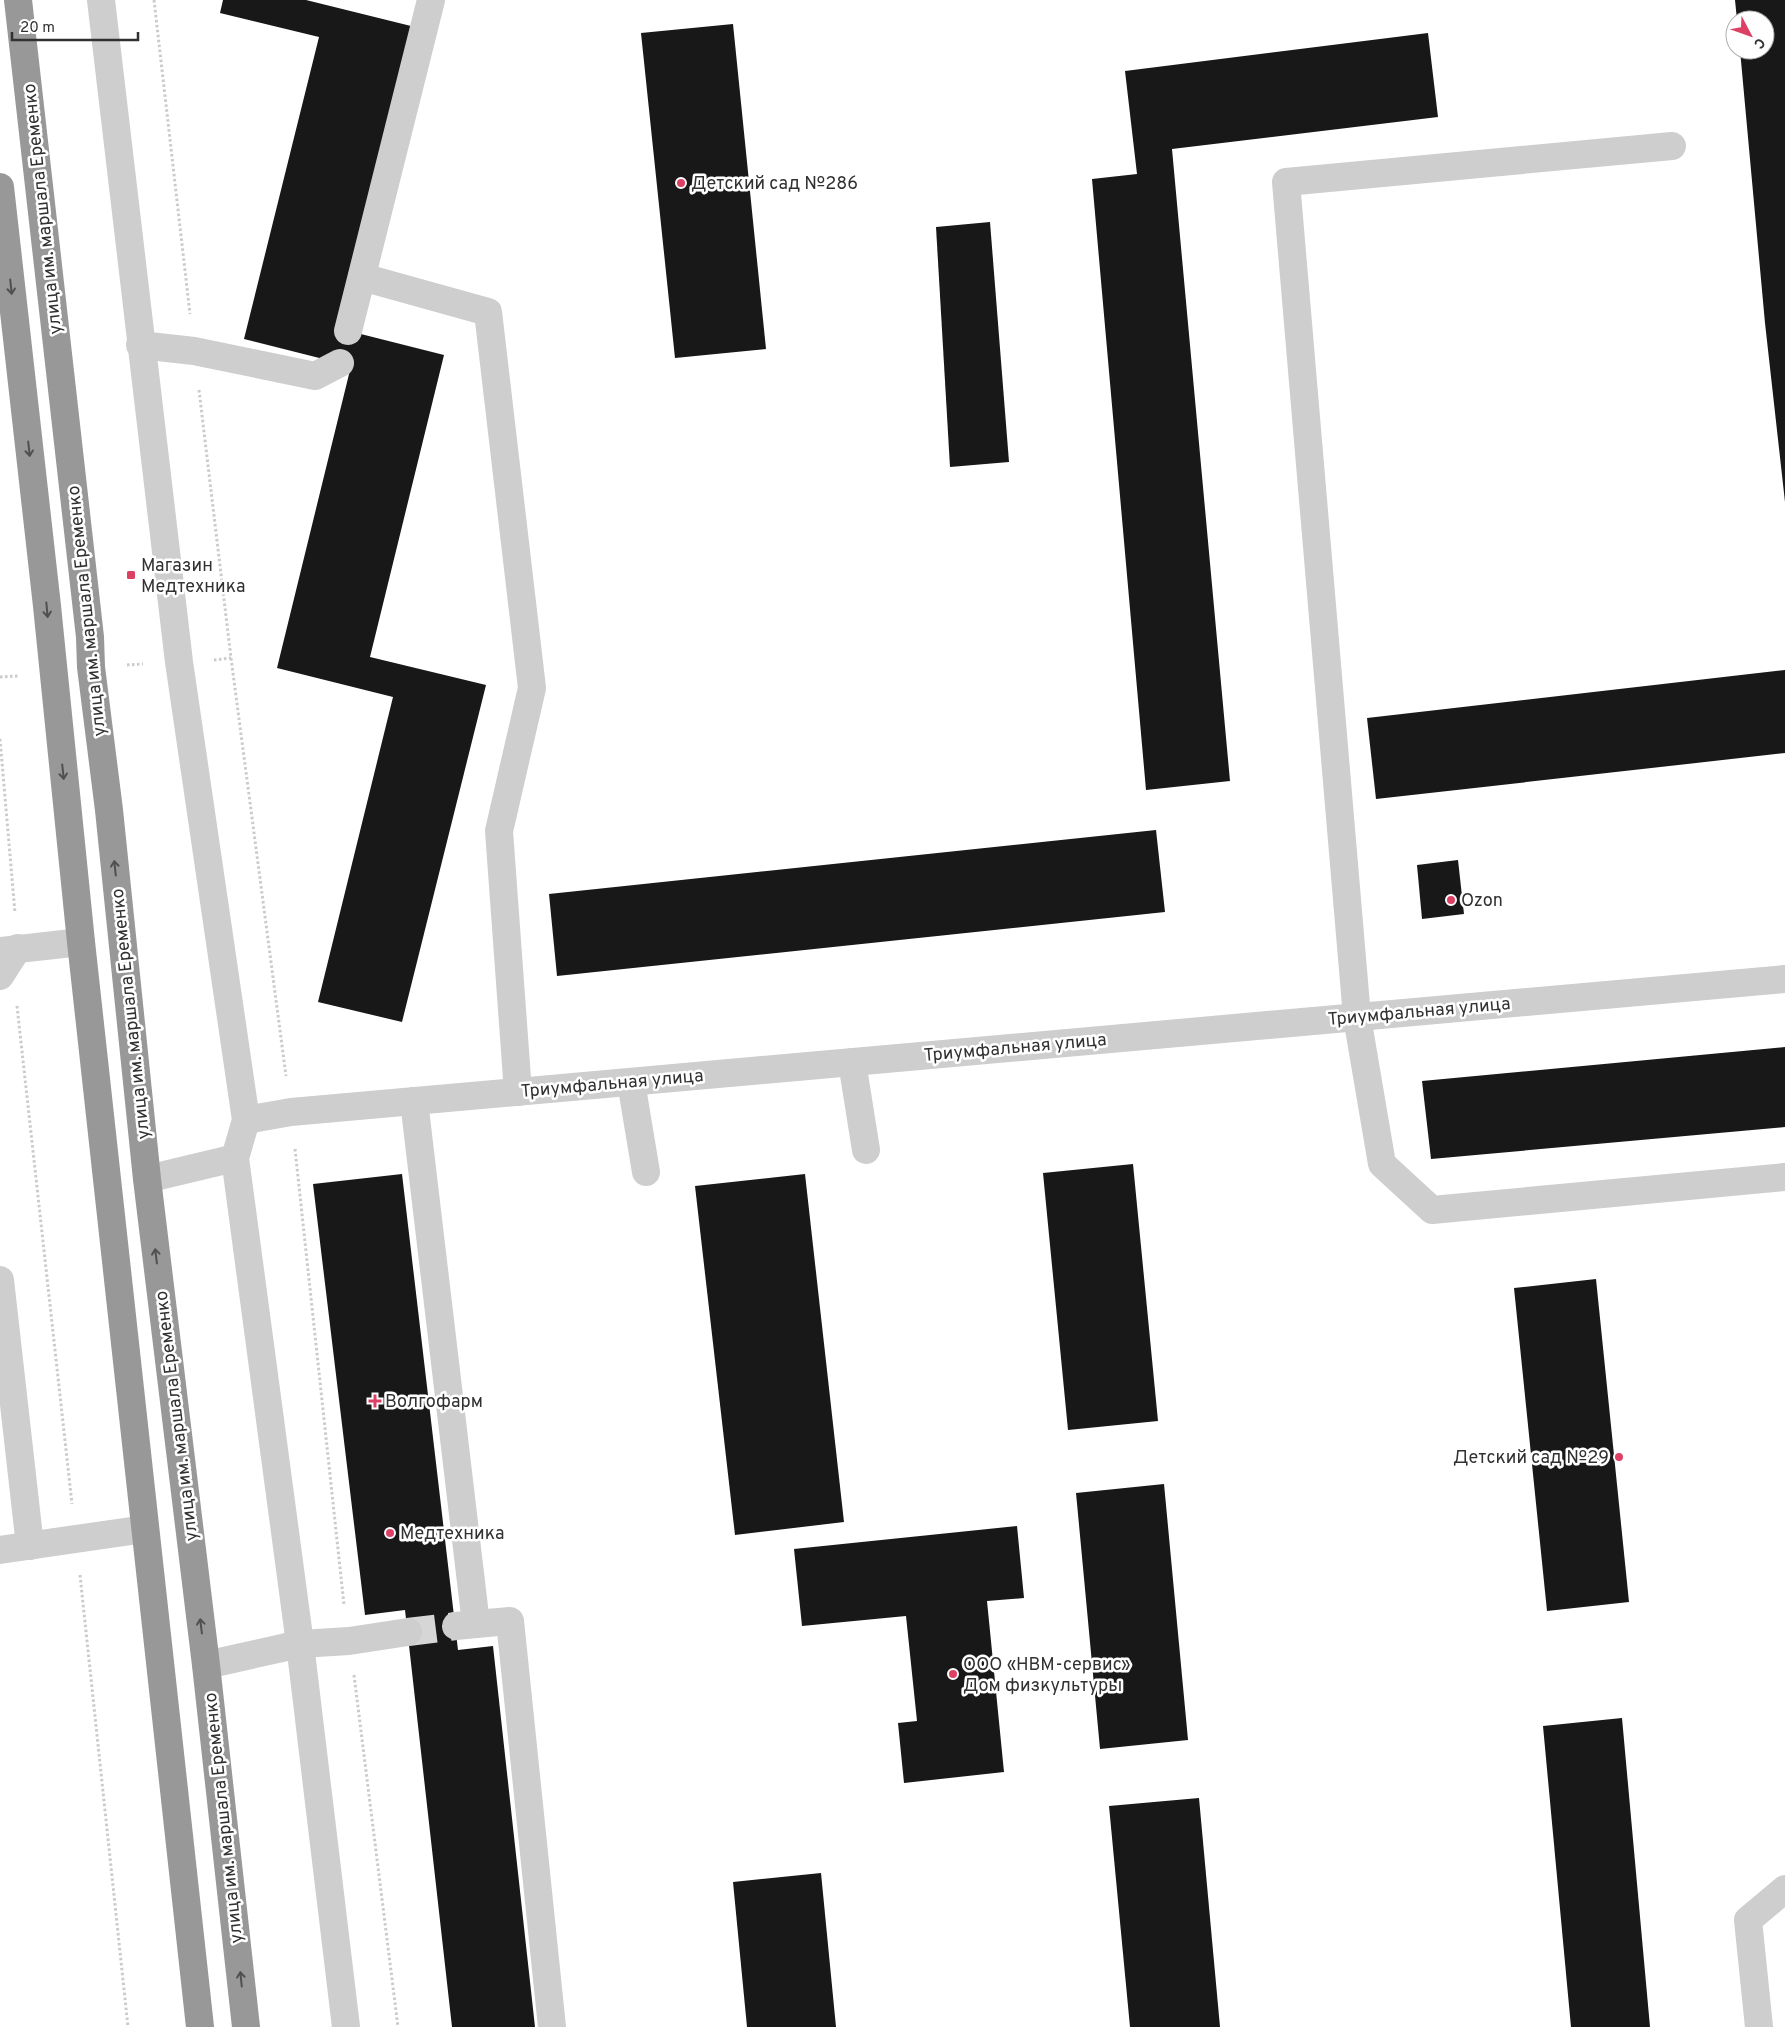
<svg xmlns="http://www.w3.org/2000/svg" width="1785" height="2027" viewBox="0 0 1785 2027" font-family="Overpass,sans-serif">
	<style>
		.building { fill: #181818 }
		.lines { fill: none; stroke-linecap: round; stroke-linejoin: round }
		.minor-tunnel { stroke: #d6d6d6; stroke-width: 28; stroke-dasharray: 28 14; stroke-linecap: butt }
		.path { stroke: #cbcbcb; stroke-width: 3; stroke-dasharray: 2.5 2.5; stroke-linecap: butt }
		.minor { stroke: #cecece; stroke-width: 28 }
		.highway { stroke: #989898; stroke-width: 28 }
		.oneway { stroke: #505050 }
		.poi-dot { fill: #dc4065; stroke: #fff; stroke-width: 2 }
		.labels { text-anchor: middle; stroke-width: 5; stroke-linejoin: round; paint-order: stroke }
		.poi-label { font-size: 18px; fill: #313131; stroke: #fff; text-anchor: start }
		.street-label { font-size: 18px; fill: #313131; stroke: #fff }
	</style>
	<rect width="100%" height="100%" fill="#fff"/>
	<!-- building -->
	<g class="building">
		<polygon points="223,0 306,0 411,26 337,328 444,355 370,657 486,685 402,1022 318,1002 393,697 277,668 351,366 244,339 319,37 220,13"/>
		<polygon points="1735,0 1785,0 1785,502 1765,323 1740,50 1765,50 1765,20 1737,20"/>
		<polygon points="733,24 766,349 675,358 641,33"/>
		<polygon points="1428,33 1438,117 1172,149 1230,781 1146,790 1092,179 1137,174 1125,71"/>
		<polygon points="990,222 1009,462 950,467 936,227"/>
		<polygon points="1785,670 1785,753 1376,799 1367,718"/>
		<polygon points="1156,830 1165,912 557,976 549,894"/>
		<polygon points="1458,860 1464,914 1422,919 1417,865"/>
		<polygon points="1785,1047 1785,1127 1431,1159 1422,1081"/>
		<polygon points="1133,1164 1158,1421 1068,1430 1043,1173"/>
		<polygon points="402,1174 458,1650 493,1646 535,2027 452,2027 405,1610 365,1615 313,1184"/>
		<polygon points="805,1174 844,1522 735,1535 695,1186"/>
		<polygon points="1596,1279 1629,1602 1547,1611 1514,1288"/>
		<polygon points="1164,1484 1188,1740 1100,1749 1076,1493"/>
		<polygon points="1017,1526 1024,1598 987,1601 1004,1772 904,1783 898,1723 917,1721 906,1616 802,1626 794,1549"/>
		<polygon points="1622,1718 1650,2027 1571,2027 1543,1726"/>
		<polygon points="1199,1798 1220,2027 1130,2027 1109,1806"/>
		<polygon points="821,1873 836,2027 747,2027 733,1882"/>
	</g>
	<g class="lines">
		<!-- minor-tunnel -->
		<polyline class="minor-tunnel" points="408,1632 456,1626"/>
		<!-- path -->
		<g class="path">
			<polyline points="154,0 190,314"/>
			<polyline points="199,390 231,658 286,1076"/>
			<polyline points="214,660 231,658"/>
			<polyline points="127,665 143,664"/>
			<polyline points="0,677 19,676"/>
			<polyline points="0,739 15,913"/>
			<polyline points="17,1006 72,1504"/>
			<polyline points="295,1149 344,1605"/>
			<polyline points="80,1575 128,2027"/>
			<polyline points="354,1675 398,2027"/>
		</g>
		<!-- minor -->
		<g class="minor">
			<polyline points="101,0 179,662 246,1120 235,1158 300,1644 346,2027"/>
			<polyline points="1672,146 1286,182 1357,1017 1382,1164 1432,1210 1785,1177"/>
			<polyline points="362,277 488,312 532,688 499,831 518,1092"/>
			<polyline points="348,331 431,0"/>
			<polyline points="140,345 194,351 315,376 340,363"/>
			<polyline points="0,951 81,942"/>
			<polyline points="0,976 18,948"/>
			<polyline points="852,1062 866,1150"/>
			<polyline points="631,1082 646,1172"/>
			<polyline points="414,1101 476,1624 456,1626"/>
			<polyline points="246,1120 291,1112 1785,979"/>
			<polyline points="147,1179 235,1158"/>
			<polyline points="0,1280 30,1546"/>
			<polyline points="0,1550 145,1529"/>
			<polyline points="476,1624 510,1621 552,2027"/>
			<polyline points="206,1665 300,1644 349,1641 408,1632"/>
			<polyline points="1759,2027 1748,1920 1785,1889"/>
		</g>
		<!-- highway -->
		<g class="highway">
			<polyline points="18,0 90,637 91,667 109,810 147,1179 206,1665 246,2027"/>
			<polyline points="0,187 47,606 81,942 200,2027"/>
		</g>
	</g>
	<!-- one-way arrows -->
	<defs><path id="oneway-shaft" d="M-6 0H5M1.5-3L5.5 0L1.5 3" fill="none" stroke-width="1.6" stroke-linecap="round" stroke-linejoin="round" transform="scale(1.25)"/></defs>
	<g class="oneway">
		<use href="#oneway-shaft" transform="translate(11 287) rotate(84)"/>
		<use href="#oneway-shaft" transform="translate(29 449) rotate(84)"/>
		<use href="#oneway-shaft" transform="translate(47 610) rotate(85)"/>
		<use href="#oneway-shaft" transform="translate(63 772) rotate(84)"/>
		<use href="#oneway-shaft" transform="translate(115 868) rotate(-96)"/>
		<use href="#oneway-shaft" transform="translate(156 1256) rotate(-97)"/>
		<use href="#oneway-shaft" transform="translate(201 1626) rotate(-97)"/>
		<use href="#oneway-shaft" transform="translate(241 1979) rotate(-96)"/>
	</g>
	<!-- markers -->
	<g class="poi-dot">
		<circle cx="681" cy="183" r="5"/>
		<rect x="126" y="570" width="10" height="10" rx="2.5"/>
		<circle cx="1451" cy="900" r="5"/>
		<path d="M372.5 1393.5h5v5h5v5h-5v5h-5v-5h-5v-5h5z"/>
		<circle cx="1619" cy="1457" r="5"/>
		<circle cx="390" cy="1533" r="5"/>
		<circle cx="953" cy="1674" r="5"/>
	</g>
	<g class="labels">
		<!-- poi labels -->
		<g class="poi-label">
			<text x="691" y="189">Детский сад №286</text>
			<text x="141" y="571">Магазин<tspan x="141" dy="21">Медтехника</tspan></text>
			<text x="1461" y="906">Ozon</text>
			<text x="385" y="1407">Волгофарм</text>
			<text x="1609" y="1463" text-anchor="end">Детский сад №29</text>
			<text x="400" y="1539">Медтехника</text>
			<text x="963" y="1670">ООО «НВМ-сервис»<tspan x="963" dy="21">Дом физкультуры</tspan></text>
		</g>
		<!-- street labels -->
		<g class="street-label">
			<text transform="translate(42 209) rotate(-96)" y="6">улица им. маршала Еременко</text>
			<text transform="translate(86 611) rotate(-96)" y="6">улица им. маршала Еременко</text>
			<text transform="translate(1419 1011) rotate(-5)" y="6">Триумфальная улица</text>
			<text transform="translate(130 1014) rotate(-96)" y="6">улица им. маршала Еременко</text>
			<text transform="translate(1015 1047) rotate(-5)" y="6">Триумфальная улица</text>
			<text transform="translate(612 1083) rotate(-5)" y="6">Триумфальная улица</text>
			<text transform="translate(176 1416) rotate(-97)" y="6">улица им. маршала Еременко</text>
			<text transform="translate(223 1818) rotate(-96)" y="6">улица им. маршала Еременко</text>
		</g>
	</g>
	<!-- north arrow -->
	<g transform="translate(1750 35) rotate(131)"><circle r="24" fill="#ffffff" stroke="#adadad"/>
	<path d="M0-4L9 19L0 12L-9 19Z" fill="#dc4065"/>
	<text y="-8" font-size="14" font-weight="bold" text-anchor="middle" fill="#313131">С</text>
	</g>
	<!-- scale -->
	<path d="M12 32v8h126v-8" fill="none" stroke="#313131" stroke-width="2.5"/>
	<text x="20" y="32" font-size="15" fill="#313131" stroke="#ffffff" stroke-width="4" paint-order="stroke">20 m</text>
</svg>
